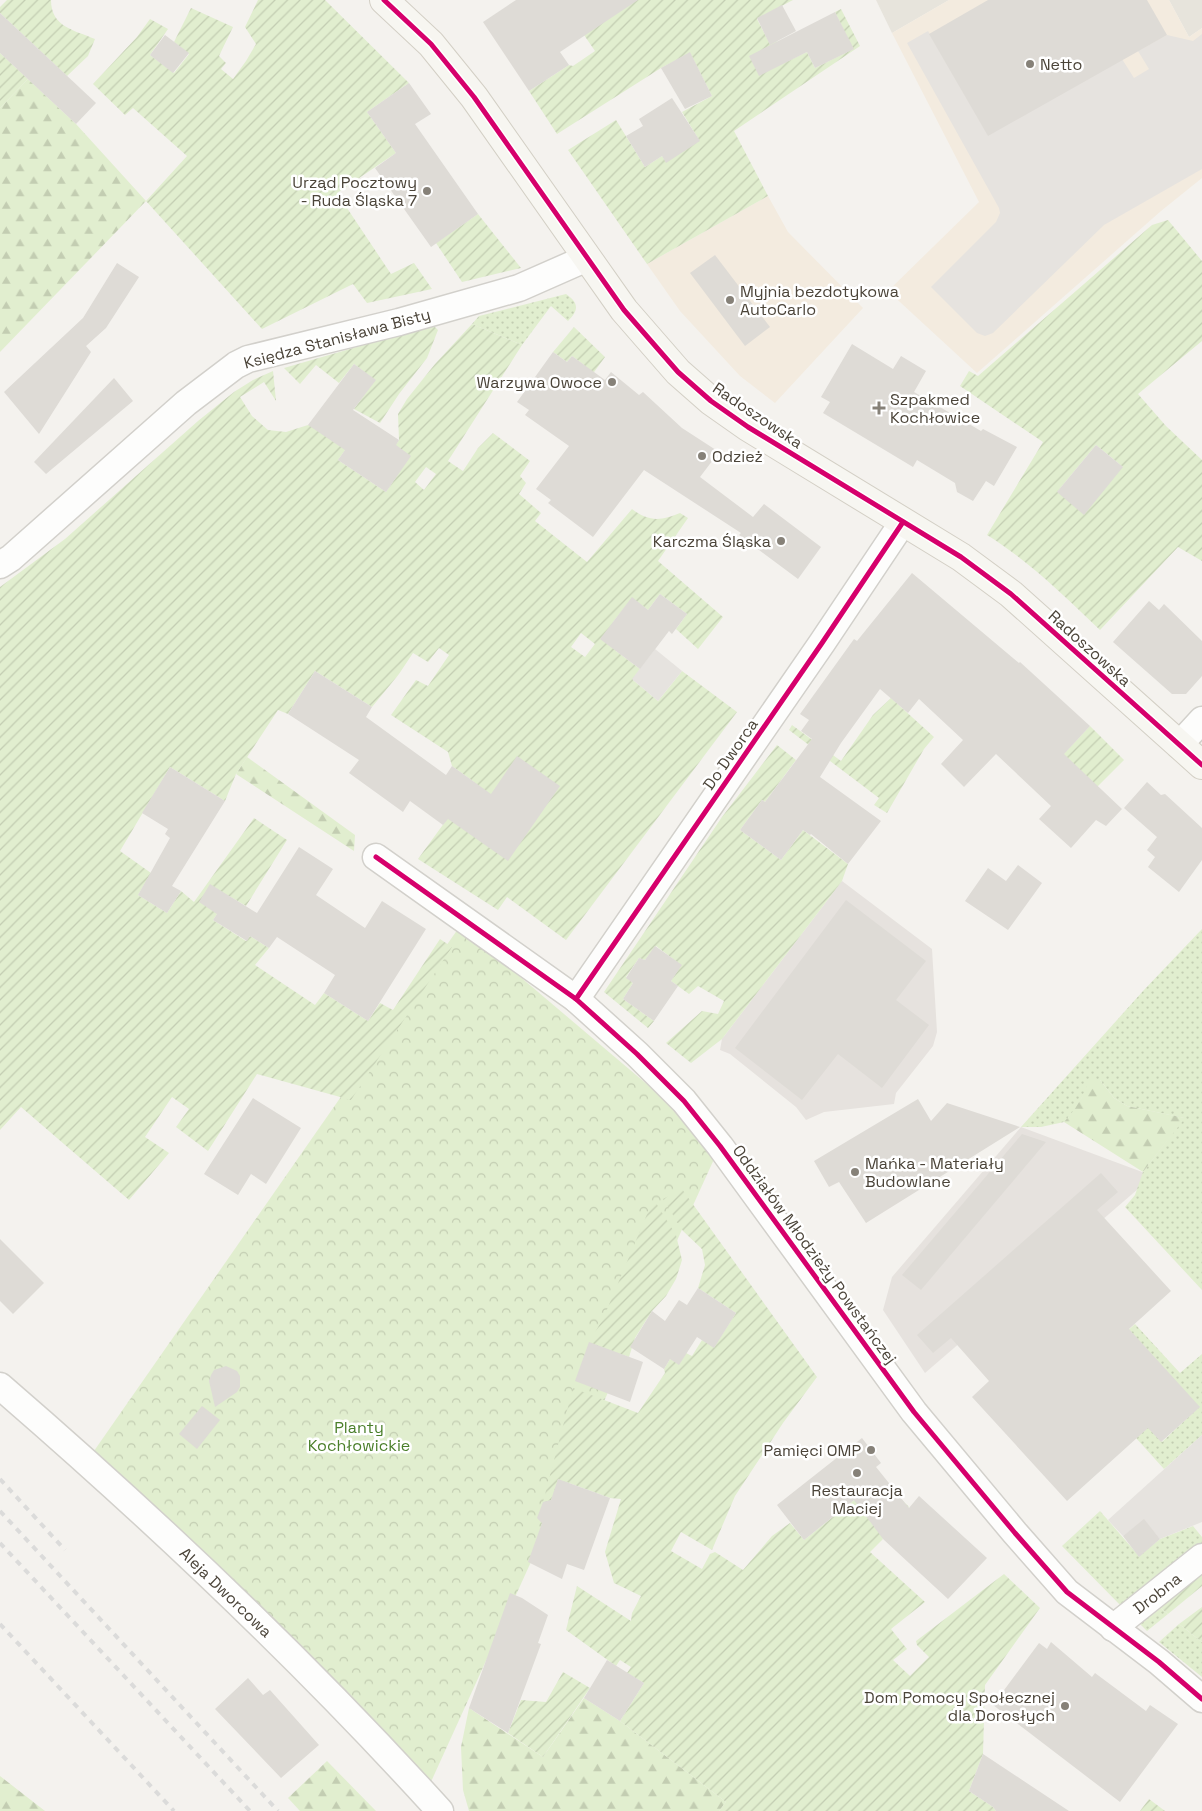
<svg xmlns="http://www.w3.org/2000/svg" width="1202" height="1811" viewBox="0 0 1202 1811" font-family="'Space Grotesk',sans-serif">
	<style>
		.residential { fill: #e7e4dc }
		.commercial { fill: #f3ebdf }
		.industrial { fill: #e6e2de }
		.grass { fill: url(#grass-dots) }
		.forest { fill: url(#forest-firs) }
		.park { fill: url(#park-crowns) }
		.garden { fill: url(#garden-furrows); fill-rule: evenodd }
		.parking { fill: #e6e3df }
		.building { fill: #dedbd6 }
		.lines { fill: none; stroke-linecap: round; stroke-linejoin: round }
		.street-casing { stroke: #d2d0cb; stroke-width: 29 }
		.secondary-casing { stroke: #d3cfc5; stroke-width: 30 }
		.street { stroke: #fdfdfc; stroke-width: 26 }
		.secondary { stroke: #f7f6f1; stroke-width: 28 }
		.rail { stroke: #dbdbda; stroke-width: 4; stroke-dasharray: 6 6; stroke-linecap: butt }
		.cycleway-casing { stroke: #fff; stroke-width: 8 }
		.cycleway { stroke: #d6006c; stroke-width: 5 }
		.poi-dot { fill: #868178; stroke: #fff; stroke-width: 2 }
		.labels { text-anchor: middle; stroke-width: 5; stroke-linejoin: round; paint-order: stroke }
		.poi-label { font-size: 16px; fill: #4b4439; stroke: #fff; text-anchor: start }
		.street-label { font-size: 16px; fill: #4b4439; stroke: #fff }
		.park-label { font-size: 16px; fill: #4a7f2a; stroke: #fff }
	</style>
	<defs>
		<pattern id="grass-dots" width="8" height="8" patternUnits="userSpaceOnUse" patternTransform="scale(1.25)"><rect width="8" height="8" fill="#e1eecf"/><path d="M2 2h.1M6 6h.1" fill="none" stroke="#c3cdb2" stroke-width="1.8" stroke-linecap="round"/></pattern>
		<pattern id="forest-firs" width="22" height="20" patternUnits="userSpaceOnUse" patternTransform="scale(1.25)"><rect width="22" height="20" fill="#e1eecf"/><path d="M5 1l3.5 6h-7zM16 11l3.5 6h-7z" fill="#c3cdb2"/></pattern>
		<pattern id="park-crowns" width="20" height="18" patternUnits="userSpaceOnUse" patternTransform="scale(1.25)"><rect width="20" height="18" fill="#e1eecf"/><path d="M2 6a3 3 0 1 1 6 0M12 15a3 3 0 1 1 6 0" fill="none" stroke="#c3cdb2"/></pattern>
		<pattern id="garden-furrows" width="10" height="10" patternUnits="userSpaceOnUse" patternTransform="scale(1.25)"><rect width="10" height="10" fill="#e1eecf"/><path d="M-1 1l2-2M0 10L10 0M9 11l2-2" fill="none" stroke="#c3cdb2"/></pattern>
	</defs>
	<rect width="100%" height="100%" fill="#f4f2ee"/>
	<!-- residential -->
	<g class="residential">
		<polygon points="876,0 949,0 892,33"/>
		<polygon points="1169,0 1202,0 1202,28 1189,37"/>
	</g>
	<!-- commercial -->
	<g class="commercial">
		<polygon points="949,0 1169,0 1189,37 1202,28 1202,178 1161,211 977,373 888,291 979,202 892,33"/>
		<polygon points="768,196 788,232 863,308 775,403 740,376 680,311 647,264"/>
	</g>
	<!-- industrial -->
	<g class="industrial">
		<polygon points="842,881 932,949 937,1032 933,1046 896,1093 894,1104 824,1112 806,1120 796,1107 730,1054 720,1050 722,1039"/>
		<polygon points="1021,1127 1153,1176 925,1373 883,1310 892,1277"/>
	</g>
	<!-- grass -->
	<g class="grass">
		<path d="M566 294C579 303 579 310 568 321L551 306 522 345 472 324 479 316Z"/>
		<polygon points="1202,929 1202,1290 1125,1207 1135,1195 1143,1172 1184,1118 1127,1106 1114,1098 1100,1080 1085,1092 1075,1110 1064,1122 1041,1127 1021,1127 1143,991"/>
		<polygon points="1135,1324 1180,1373 1202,1354 1202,1435 1164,1469 1136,1438 1148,1427 1162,1442 1199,1407 1092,1363"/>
		<polygon points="1100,1511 1139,1556 1160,1539 1193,1526 1202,1537 1202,1548 1124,1609 1062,1546"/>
		<polygon points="1158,1606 1168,1614 1147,1631 1135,1619"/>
		<polygon points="1179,1624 1202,1642 1202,1677 1159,1642"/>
	</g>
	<!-- forest -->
	<g class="forest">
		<polygon points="28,79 76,124 146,201 0,352 0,108"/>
		<polygon points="247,757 355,835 354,851 236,774"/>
		<path d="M1089 1079 1100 1080 1114 1098 1127 1106 1185 1118 1143 1172 1064 1122C1076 1109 1084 1096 1089 1079Z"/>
		<polygon points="584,1698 620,1721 726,1802 719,1811 469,1811 463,1790 461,1747 469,1708 543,1757"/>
		<polygon points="327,1761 376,1811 300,1811 288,1798"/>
		<polygon points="0,1776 45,1811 0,1811"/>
	</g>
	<!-- park -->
	<polygon class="park" points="460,926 720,1146 425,1795 87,1461"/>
	<!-- garden -->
	<g class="garden">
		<path d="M7 0H51C51 27 74 30 95 39L88 56 67 76 0 13V7Z"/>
		<polygon points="258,0 325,0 409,83 367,112 396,153 337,193 391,274 414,263 432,289 367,303 353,284 262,329 146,201 187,156 133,108 125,115 93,84 137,37 150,19 168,29 150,55 174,73 189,54 174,42 191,8 233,27 219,56 226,63 221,69 233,79 246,61 256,44 245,27"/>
		<polygon points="610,0 793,0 757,19 770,44 777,41 788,61 807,52 815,68 853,49 835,12 841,9 860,46 734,131 768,196 647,264 568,150 616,120 645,167 662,156 666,162 699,140 682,112 712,96 690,53 661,68 557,134 529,91 569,65 573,66 595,51 584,35"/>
		<polygon points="0,53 28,79 0,108"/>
		<polygon points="478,214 521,268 462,282 436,243"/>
		<path d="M1168 220 1202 261V341L1138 394 1166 426 1202 460V561L1178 547 1100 630C1064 596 1029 561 987 535L1043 442 960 386 969 371 978 376 1152 225ZM1096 445 1123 467 1057 492Z"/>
		<path d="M472 324 522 345 448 461 463 471 478 448 493 433 530 461 520 476 526 483 519 494 541 513 535 521 587 562 632 509C649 522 661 521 680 513L688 518 658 561 723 617 698 649 676 629 687 614 660 594 648 610 632 598 613 622 628 634 616 651 640 669 633 680 658 701 682 671 737 712 566 940 507 897 498 910 418 859 474 782 452 766 448 752 391 715 416 680 428 686 449 655 439 648 428 662 413 653 399 674 372 707 315 671 288 714 278 710 236 774 225 801 170 767 120 851 151 873 138 895 167 913 181 891 194 902 254 818 287 840 246 906 229 896 213 920 246 941 250 936 269 948 255 965 315 1005 324 993 368 1021 380 1003 393 1010 440 939 452 947 351 1100 257 1074 208 1151 176 1127 189 1109 172 1097 145 1137 169 1153 129 1200 21 1107 0 1130V587L65 539 198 421 234 392 253 380 273 371 276 401 264 382 240 397 252 416 268 430 286 432 308 425 355 436 338 460 386 492 408 459 393 449 399 440 398 414 407 399 435 364ZM426 467 436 474 424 490 415 482ZM581 633 595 644 585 657 571 647Z"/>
		<polygon points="433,325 438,330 427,358 399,394 380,423 354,409 375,380 354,364 339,383 316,365 300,384 284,368"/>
		<polygon points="574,327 605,357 589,379 580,372 584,365 572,356 567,362 553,352"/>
		<polygon points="891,698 934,737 924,749 887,813 874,805 879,798 789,730 792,725 841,761 873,715"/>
		<polygon points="1090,726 1124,760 1080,804 1053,765"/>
		<polygon points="777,745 796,760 765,802 762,800 740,830 781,860 803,830 848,864 842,881 722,1039 691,1063 666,1043 702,1011 718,1014 724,1001 698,986 689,994 671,981 681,965 656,946 645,960 639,958 626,977 633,983 623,999 654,1021 648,1028 604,992 722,817"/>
		<polygon points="682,1189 817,1377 783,1423 735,1496 712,1550 681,1532 671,1551 702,1569 710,1554 715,1552 743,1570 772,1536 790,1523 804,1540 854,1500 901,1499 909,1507 882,1537 883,1539 870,1552 925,1602 891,1629 907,1649 893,1660 910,1676 929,1657 917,1645 916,1641 1004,1574 1040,1608 985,1685 983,1754 969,1791 993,1807 996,1811 719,1811 726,1802 620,1721 644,1683 627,1673 631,1667 620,1660 616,1666 566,1630 577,1586 631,1621 632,1613 641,1596 614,1583 605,1552 621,1499 610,1498 558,1479 551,1500 543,1502 573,1388 638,1413 665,1373 664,1369 670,1359 679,1364 686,1353 692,1356 702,1340 714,1347 736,1313 698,1288 705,1265 702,1249 683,1231 663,1199"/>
		<polygon points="656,1203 676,1235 682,1260 676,1279 666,1296 652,1311 635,1338 629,1357 589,1342 603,1319 650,1207"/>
		<polygon points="1202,1569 1202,1586 1168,1614 1157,1605"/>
		<polygon points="1202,1607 1202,1642 1179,1624"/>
		<polygon points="563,1672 590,1688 543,1757 508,1733 521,1700 546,1702"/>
		<polygon points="1149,1799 1165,1811 1140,1811"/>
	</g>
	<!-- parking -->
	<g class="parking">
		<polygon points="928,31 988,135 1122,59 1134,78 1149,69 1138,51 1167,35 1193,41 1202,34 1202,169 1104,225 993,333 985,336 977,333 931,287 996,222 1000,213 999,208 907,43"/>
		<polygon points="655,649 682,671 658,701 632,679"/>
		<polygon points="1202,1435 1202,1522 1160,1539 1144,1520 1123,1536 1108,1520"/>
	</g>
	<!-- building -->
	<g class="building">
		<polygon points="516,0 638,0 560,52 569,65 529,91 483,22"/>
		<polygon points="988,0 1147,0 1167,35 988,136 929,34"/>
		<polygon points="782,5 796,31 770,45 757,18"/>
		<polygon points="835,12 854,49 815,68 807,52 759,76 749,56"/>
		<polygon points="0,13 96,103 76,124 0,53"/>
		<polygon points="165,35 189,53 173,73 150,55"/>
		<polygon points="690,52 712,96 685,109 661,68"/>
		<polygon points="409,83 431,114 415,124 478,214 431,247 375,168 396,153 367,112"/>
		<polygon points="672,98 700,141 666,163 662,156 645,167 626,136 643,126 639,119"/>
		<polygon points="715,255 770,327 745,346 690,273"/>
		<polygon points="117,263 139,277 106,328 86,346 91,352 39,434 4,392 83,318"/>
		<polygon points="852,344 893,369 901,356 926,371 914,392 981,431 983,429 1017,447 994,486 986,481 973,501 957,492 955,483 917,460 913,467 823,413 830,402 821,397"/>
		<polygon points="553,352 567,362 572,356 605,380 611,372 639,395 643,392 682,428 719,452 700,477 753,517 764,504 821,547 798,579 739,535 741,533 644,470 593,537 548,503 551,500 536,489 569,446 525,415 529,410 517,402"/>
		<polygon points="354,364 376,380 353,410 399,440 396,445 411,456 386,492 338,460 345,450 308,425"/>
		<polygon points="114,378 133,401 46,474 34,462"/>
		<polygon points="1096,445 1123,467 1084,515 1057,492"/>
		<polygon points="912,573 1019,663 1020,662 1090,726 1064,754 1122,809 1106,826 1096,820 1071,848 1039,819 1051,806 996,754 964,787 941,764 963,740 919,699 908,713 880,689 841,743 820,777 881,821 848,864 811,834 810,835 803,830 781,860 740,830 762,800 765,802 812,739 801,731 809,720 800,714 854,639 857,641"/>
		<polygon points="660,594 687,614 672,634 669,631 640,669 600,639 632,597 648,610"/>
		<polygon points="1149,601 1159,610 1164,604 1202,641 1202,676 1186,694 1172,694 1113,642"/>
		<polygon points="315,671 372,707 366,717 446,775 452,766 491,794 517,756 560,786 508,861 448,819 443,825 410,801 403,812 349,773 359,760 288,714"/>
		<polygon points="170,767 225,801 172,886 181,891 167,913 138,895 170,838 165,834 168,829 142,813"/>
		<polygon points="1147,782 1161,795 1165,794 1202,828 1202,860 1179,892 1148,867 1155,857 1147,850 1157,837 1124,808"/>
		<polygon points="299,847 333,869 316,895 365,928 382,901 426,929 368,1021 324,993 335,975 277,937 269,948 250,936 247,941 213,920 217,914 199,902 210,884 257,913"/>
		<polygon points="1018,865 1042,883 1008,930 965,901 988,868 1006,881"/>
		<polygon points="846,900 926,961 896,1000 929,1025 882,1088 838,1054 802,1100 735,1048"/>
		<polygon points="655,946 682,965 671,981 678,986 654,1021 623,999 633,983 626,978 639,958 645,960"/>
		<polygon points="253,1098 301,1128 266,1184 251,1174 238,1195 204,1174"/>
		<polygon points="918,1099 931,1121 947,1103 1020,1127 866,1223 839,1182 829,1187 814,1161"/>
		<polygon points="1022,1134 1046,1142 921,1290 902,1275"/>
		<polygon points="1101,1173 1118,1192 1097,1210 1171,1291 1129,1329 1200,1407 1161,1442 1148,1428 1067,1501 972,1397 989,1381 951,1338 933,1353 917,1335"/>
		<polygon points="0,1239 44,1283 13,1314 0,1301"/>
		<polygon points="698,1288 736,1313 714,1348 697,1337 679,1365 670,1359 664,1369 630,1347 652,1311 665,1321 679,1300 687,1305"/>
		<polygon points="589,1342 643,1362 630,1402 575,1381"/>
		<polygon points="226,1366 237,1371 240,1376 240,1387 237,1392 215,1407 209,1381 211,1375 214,1370"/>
		<polygon points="202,1406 220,1420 197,1449 179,1434"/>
		<polygon points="862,1438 881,1463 876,1467 909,1508 919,1496 987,1558 948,1599 883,1539 854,1500 804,1540 777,1505"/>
		<polygon points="558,1479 610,1498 584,1570 567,1564 562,1579 528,1562 542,1523 537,1518 543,1502 551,1500"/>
		<polygon points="1144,1519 1160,1539 1139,1557 1123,1536"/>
		<polygon points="510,1593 522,1598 548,1615 538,1643 541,1644 508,1733 469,1708"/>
		<polygon points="1051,1642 1092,1677 1095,1673 1146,1711 1150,1705 1178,1724 1120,1802 993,1705 1039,1643 1047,1649"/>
		<polygon points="607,1660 644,1683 620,1721 584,1698"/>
		<polygon points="248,1678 263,1695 270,1690 319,1745 281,1778 215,1709"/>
		<polygon points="983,1754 1069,1811 996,1811 993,1807 969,1791"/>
	</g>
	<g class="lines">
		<defs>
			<g id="street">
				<polyline points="0,565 11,558 186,403 236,365 248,359 399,322 519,288 587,258"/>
				<polyline points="1179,745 1202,720"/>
				<polyline points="376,857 576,999 637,1054 684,1101 720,1146 914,1412 1015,1533 1067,1592 1159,1662 1202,1699"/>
				<polyline points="576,999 822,643 903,522"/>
				<path d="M0 1386C154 1519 303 1660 440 1811"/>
				<polyline points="1113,1628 1202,1557"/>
			</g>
			<polyline id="secondary" points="384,0 431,44 474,97 624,310 678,372 711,401 748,427 961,557 1011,594 1202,765"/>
		</defs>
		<!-- street casing -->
		<use href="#street" class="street-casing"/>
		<!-- secondary casing -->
		<use href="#secondary" class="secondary-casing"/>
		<!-- street -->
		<use href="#street" class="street"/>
		<!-- secondary -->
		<use href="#secondary" class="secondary"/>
		<!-- rail -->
		<g class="rail">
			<polyline points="0,1479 65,1550"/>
			<polyline points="0,1511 278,1811"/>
			<polyline points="0,1543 250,1811"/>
			<polyline points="0,1624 174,1811"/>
		</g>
		<defs>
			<g id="cycleway">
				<polyline points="384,0 431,44 474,97 624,310 678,372 711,401 748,427 961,557 1011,594 1202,765"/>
				<polyline points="376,857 576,999 637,1054 684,1101 720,1146 914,1412 1015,1533 1067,1592 1159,1662 1202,1699"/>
				<polyline points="576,999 822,643 903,522"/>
			</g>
		</defs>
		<!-- cycleway casing -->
		<use href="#cycleway" class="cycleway-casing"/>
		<!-- cycleway -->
		<use href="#cycleway" class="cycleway"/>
	</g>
	<!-- markers -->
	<g class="poi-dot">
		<circle cx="1030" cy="64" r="5"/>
		<circle cx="427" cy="191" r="5"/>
		<circle cx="730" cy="300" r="5"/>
		<circle cx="612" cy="382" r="5"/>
		<path d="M876.5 400.5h5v5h5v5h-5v5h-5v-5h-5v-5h5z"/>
		<circle cx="702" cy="456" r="5"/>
		<circle cx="781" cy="541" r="5"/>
		<circle cx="855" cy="1172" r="5"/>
		<circle cx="871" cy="1450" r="5"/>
		<circle cx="857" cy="1473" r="5"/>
		<circle cx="1065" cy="1706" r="5"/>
	</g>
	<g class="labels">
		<!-- poi labels -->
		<g class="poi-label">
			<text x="1040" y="70">Netto</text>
			<text x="417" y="188" text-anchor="end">Urząd Pocztowy<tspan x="417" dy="18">- Ruda Śląska 7</tspan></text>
			<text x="740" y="297">Myjnia bezdotykowa<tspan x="740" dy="18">AutoCarlo</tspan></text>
			<text x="602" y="388" text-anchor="end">Warzywa Owoce</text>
			<text x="890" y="405">Szpakmed<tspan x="890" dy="18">Kochłowice</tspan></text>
			<text x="712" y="462">Odzież</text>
			<text x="771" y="547" text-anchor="end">Karczma Śląska</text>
			<text x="865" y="1169">Mańka - Materiały<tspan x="865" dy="18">Budowlane</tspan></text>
			<text x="861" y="1456" text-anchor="end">Pamięci OMP</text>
			<text x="857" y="1496" text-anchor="middle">Restauracja<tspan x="857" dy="18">Maciej</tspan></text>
			<text x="1055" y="1703" text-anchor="end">Dom Pomocy Społecznej<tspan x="1055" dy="18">dla Dorosłych</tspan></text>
		</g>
		<!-- street labels -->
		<g class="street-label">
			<text transform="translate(337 338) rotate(-15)" y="6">Księdza Stanisława Bisty</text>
			<text transform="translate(758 415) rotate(34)" y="6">Radoszowska</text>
			<text transform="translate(1090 648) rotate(42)" y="6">Radoszowska</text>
			<text transform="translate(730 754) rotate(-55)" y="6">Do Dworca</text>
			<text transform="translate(815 1254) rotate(54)" y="6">Oddziałów Młodzieży Powstańczej</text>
			<text transform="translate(226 1592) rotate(44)" y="6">Aleja Dworcowa</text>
			<text transform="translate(1157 1593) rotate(-38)" y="6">Drobna</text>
		</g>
		<!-- park labels -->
		<g class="park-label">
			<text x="359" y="1433">Planty<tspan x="359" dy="18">Kochłowickie</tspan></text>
		</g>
	</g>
</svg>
